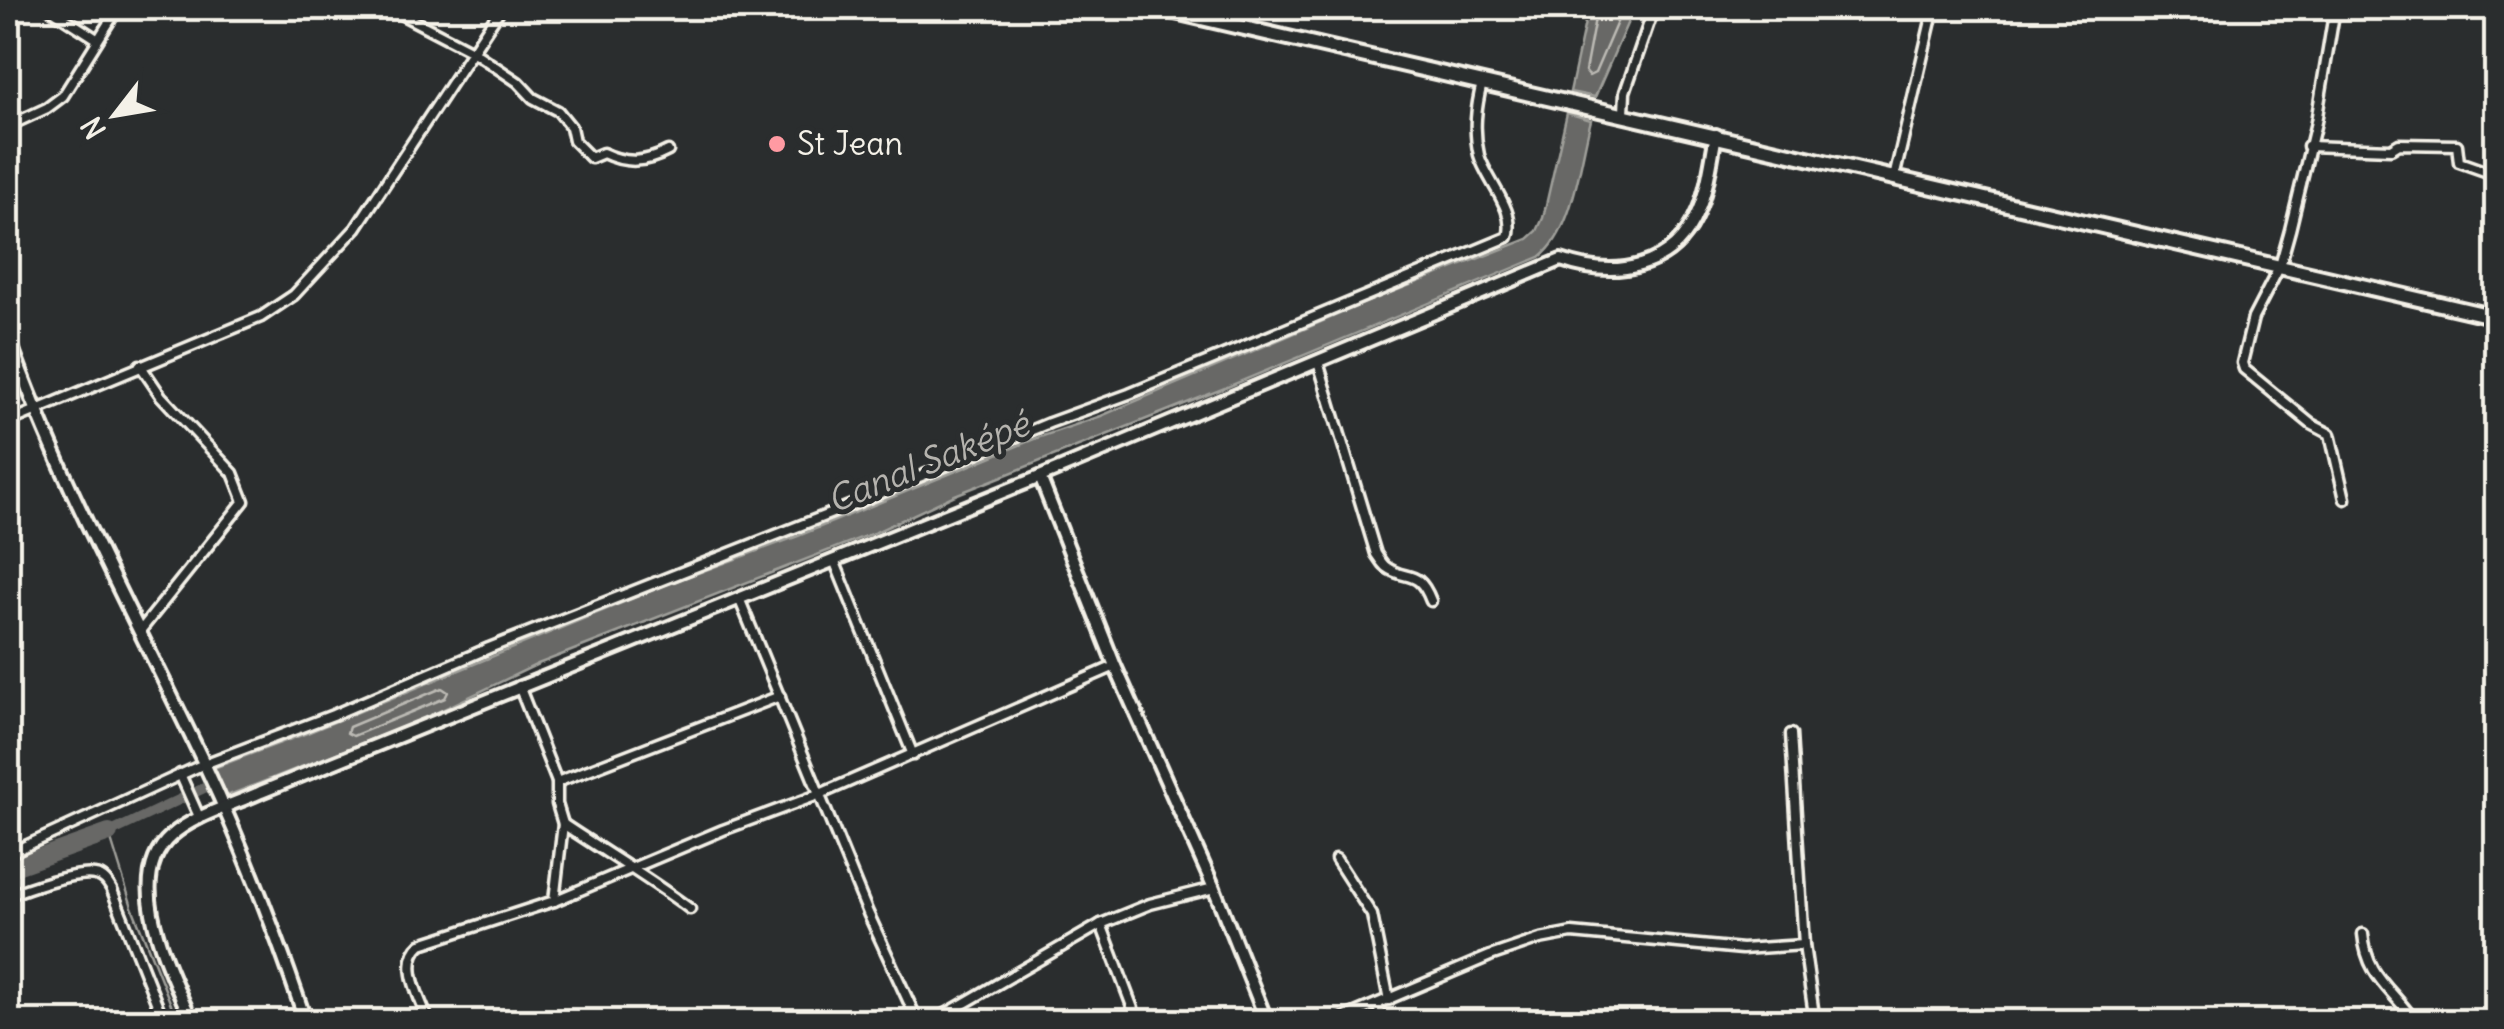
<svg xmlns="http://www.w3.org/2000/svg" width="2504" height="1029" viewBox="0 0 2504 1029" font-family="Delius,sans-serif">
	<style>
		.water { fill: #676866; stroke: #9f9f9a; stroke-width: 2.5 }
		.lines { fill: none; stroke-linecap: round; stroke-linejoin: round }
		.shore { stroke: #bcbab4; stroke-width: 2.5 }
		.stream { stroke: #9f9f9a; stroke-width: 2.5 }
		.canal { stroke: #676866; stroke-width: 10 }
		.river { stroke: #676866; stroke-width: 18 }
		.minor-casing { stroke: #f4f1e8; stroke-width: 15 }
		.tertiary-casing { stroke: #f4f1e8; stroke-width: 18 }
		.primary-casing { stroke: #f4f1e8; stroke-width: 20 }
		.minor { stroke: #2a2d2e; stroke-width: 8 }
		.tertiary { stroke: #2a2d2e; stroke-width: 10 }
		.primary { stroke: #2a2d2e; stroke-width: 12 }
		.poi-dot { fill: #ff9aa2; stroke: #2a2d2e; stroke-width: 4 }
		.labels { text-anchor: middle; stroke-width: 10; stroke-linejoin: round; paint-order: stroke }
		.poi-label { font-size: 32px; fill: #f4f1e8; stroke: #2a2d2e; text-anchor: start }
		.water-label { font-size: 35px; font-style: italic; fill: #b5b3ae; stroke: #2a2d2e }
	</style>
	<rect width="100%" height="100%" fill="#2a2d2e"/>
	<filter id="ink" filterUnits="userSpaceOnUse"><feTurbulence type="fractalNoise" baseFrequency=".01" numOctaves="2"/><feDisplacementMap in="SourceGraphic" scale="20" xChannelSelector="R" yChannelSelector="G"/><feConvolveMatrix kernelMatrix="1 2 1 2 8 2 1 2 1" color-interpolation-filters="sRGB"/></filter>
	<g filter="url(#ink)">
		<!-- water -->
		<g class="water">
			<polygon points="1588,8 1634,8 1595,97 1570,92"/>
			<path d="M1567 113 1591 120C1580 161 1574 231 1540 257L1225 388 955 495 876 532 538 664 421 720 224 797 211 769 307 733 665 585 798 536 1034 439 1101 416 1372 300 1528 239 1537 231 1543 218Z"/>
		</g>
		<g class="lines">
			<!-- shore -->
			<g class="shore">
				<polyline points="1597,8 1585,71 1589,76 1595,73 1623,8"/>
				<polygon points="442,688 448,692 445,698 353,736 347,733 349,727"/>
			</g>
			<!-- stream -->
			<polyline class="stream" points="109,833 132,907 178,1022"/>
			<!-- canal -->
			<polyline class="canal" points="109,833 221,780"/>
			<!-- river -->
			<polyline class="river" points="8,869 109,833"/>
			<defs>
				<g id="minor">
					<polyline points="49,8 97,39"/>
					<path d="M389 8 472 51 518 82 533 98 558 111 571 127 574 141 591 158 603 153C626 164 645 163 668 151"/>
					<polyline points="2335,8 2316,122 2290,230 2280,266 2253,318 2242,363 2244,369 2311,424 2330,434 2345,499"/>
					<polyline points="1624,113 1625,92 1654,8"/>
					<polyline points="8,126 47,108 63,96 118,8"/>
					<polyline points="2308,146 2391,149 2399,144 2457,145 2459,162 2496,175"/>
					<polyline points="1894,178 1934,8"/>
					<path d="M1318 362 1376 554C1379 558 1382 564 1386 567 1406 582 1418 567 1431 601"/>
					<polyline points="140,365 161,396 233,473 244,501 140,631"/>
					<polyline points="8,422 261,317 294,295 356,228 501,8"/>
					<polyline points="834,560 913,755"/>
					<polyline points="739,598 868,913 918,1022"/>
					<polyline points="519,686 557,782 557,804 563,824 554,901"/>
					<polyline points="1791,734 1804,945 1815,1022"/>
					<polyline points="180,774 200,819"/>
					<polyline points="557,782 780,696"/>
					<path d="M563 824C606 853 649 878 690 909"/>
					<polyline points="8,829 16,850"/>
					<path d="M8 854 204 764 333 715 489 648 837 511 1049 423 1129 394 1508 237C1517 210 1486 180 1479 155 1473 130 1476 107 1482 83"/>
					<polyline points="1336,859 1372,915 1389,1000"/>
					<path d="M8 896C26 888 76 871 95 875 104 876 108 883 112 890L164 1022"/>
					<polyline points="1101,924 1138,1022"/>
					<path d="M2363 934C2367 978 2392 988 2415 1022"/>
					<polyline points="1377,1005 1384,1022"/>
					<path d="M429 1022C420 998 399 963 421 944L554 901 723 830 818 795 1115 666"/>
					<polyline points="932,1022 1101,924 1150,904 1214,888"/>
					<polyline points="1334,1022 1490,956 1540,939 1572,933 1742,949 1804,945"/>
				</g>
				<g id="tertiary">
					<path d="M8 336C60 482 135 618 202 759 242 844 276 933 306 1022"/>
					<polyline points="1040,477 1115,666 1214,888 1267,1022"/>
					<path d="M192 1022C171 971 121 880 171 836 194 815 233 805 261 792L1040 477 1561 260C1615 279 1674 270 1698 211 1708 188 1711 160 1716 135"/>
				</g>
				<polyline id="primary" points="1158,8 2496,317"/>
			</defs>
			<!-- minor casing -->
			<use href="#minor" class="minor-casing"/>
			<!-- tertiary casing -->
			<use href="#tertiary" class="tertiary-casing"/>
			<!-- primary casing -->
			<use href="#primary" class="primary-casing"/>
			<!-- minor -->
			<use href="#minor" class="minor"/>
			<!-- tertiary -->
			<use href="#tertiary" class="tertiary"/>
			<!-- primary -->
			<use href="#primary" class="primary"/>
		</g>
	</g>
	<!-- markers -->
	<circle class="poi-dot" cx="777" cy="144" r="10"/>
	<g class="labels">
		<!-- poi labels -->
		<g class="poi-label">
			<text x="797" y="155">St Jean</text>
		</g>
		<!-- water labels -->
		<g class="water-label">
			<text transform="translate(928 462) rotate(-22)" y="12">Canal Saképé</text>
		</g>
	</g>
	<!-- margin -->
	<rect width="2504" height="1029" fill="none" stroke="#2a2d2e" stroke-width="40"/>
	<rect x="20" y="20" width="2464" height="989" fill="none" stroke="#f4f1e8" stroke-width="4" filter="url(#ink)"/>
	<!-- north arrow -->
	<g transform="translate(115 115) rotate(239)" stroke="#2a2d2e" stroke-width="8" paint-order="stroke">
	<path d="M0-8L18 38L0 25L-18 38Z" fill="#f4f1e8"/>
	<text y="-15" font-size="28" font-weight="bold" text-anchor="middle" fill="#f4f1e8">N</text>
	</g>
</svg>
